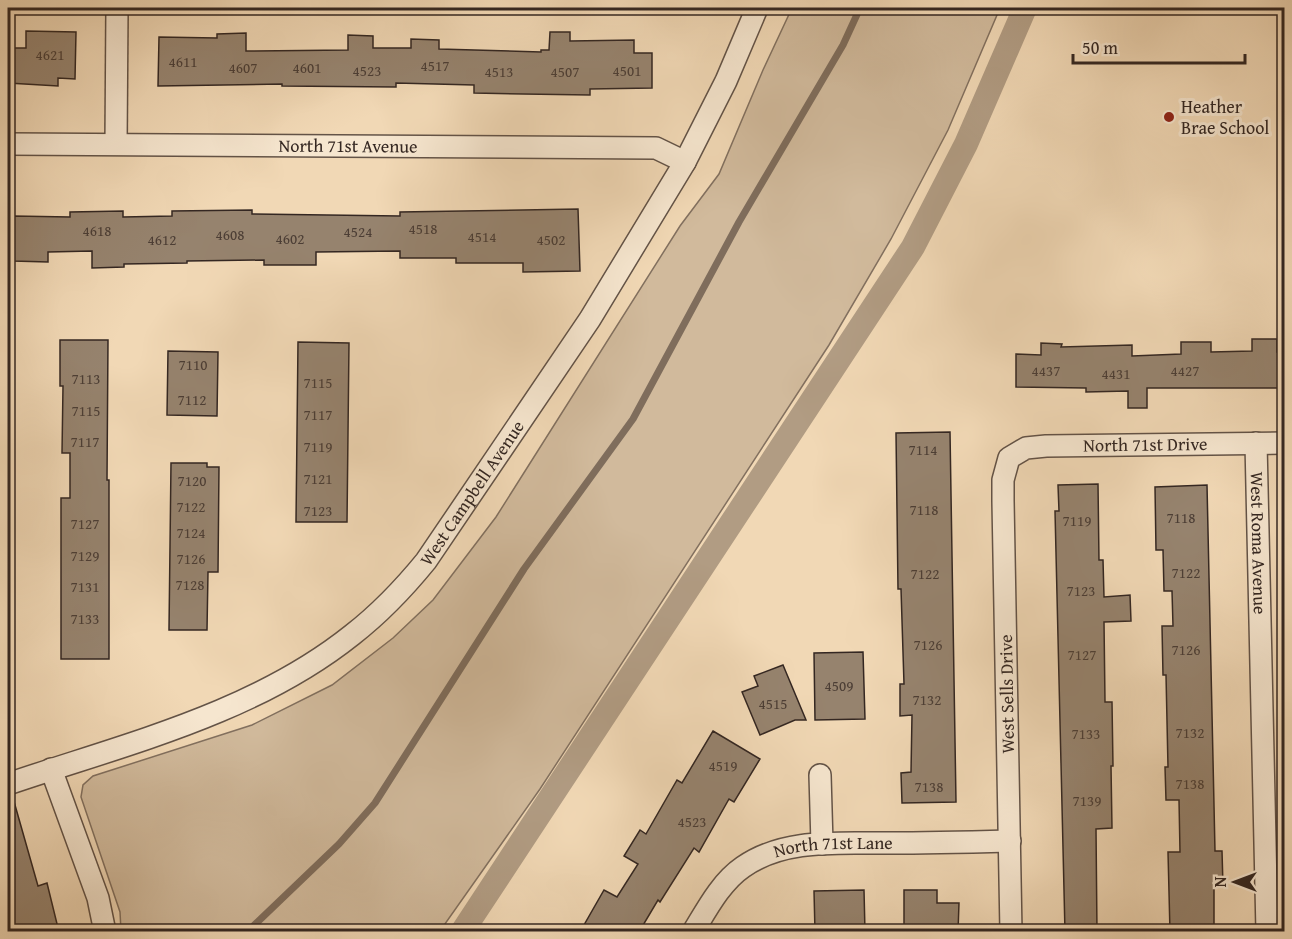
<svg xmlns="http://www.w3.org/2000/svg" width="1292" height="939" viewBox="0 0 1292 939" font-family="'Gentium Book Plus',serif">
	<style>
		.green { fill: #d1ba9c; stroke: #82705f; stroke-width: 1.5 }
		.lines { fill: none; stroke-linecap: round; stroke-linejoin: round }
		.stream { stroke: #7f6d5c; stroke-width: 7 }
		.canal { stroke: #b19c83; stroke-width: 24 }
		.building { fill: #96836e; stroke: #342722; stroke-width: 1.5 }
		.street-casing { stroke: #635347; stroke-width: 24 }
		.street { stroke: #f6e6cf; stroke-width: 21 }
		.poi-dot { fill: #8f2418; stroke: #f6e6cf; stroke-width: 2 }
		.labels { text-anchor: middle; stroke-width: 6; stroke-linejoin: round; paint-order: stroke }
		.number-label { font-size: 15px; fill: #4c3e35 }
		.poi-label { font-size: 18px; fill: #342722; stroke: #f6e6cf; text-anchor: start }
		.street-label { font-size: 18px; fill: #342722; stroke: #f6e6cf }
	</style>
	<rect width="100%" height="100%" fill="#f1d8b5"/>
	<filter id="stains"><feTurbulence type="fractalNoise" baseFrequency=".00333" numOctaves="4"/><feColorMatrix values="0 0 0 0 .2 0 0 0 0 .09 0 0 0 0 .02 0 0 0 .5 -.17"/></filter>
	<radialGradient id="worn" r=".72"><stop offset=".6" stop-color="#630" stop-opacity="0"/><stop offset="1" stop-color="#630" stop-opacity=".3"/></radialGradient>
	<!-- green -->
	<polygon class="green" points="792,8 1000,8 948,130 891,239 829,345 540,789 440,931 121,931 120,912 81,797 83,785 93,776 252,725 332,685 393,638 433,600 496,517 680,226 719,174 763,70"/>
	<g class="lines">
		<!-- stream -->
		<polyline class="stream" points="247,932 339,844 375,803 524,569 633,419 739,222 843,45 860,8"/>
		<!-- canal -->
		<polyline class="canal" points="462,932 913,247 966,144 1025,8"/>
	</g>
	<!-- building -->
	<g class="building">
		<polygon points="26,31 76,32 75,79 58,78 58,86 8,83 8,48 26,48"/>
		<polygon points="550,32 570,32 570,41 634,40 634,53 652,53 652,88 590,89 590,95 523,94 474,93 474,85 396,83 396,87 282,86 282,84 158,86 159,37 217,38 217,34 246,33 246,51 348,50 348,35 373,36 373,48 411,48 411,39 439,40 439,49 541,52 541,50 549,50"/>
		<polygon points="578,209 580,271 523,272 523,263 456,263 456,258 400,258 400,251 316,252 316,265 264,265 264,260 187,261 187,263 124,264 124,267 92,268 92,251 48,252 48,262 13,261 14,216 70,217 70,212 123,211 123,217 172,216 172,211 252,210 252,214 400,216 400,212"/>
		<polygon points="1252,339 1277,339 1277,352 1284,352 1284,388 1147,388 1147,408 1128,408 1128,391 1086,392 1086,388 1016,387 1016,354 1041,355 1041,343 1062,344 1061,347 1132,345 1132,356 1181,354 1181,342 1211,342 1211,352 1252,351"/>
		<polygon points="60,340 108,340 107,480 109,480 109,659 61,659 61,498 70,498 70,453 62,453 63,386 60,386"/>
		<polygon points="298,342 349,343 347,522 296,522"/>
		<polygon points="168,351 218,352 217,416 167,415"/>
		<polygon points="950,432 956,802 902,803 901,773 911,772 912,715 900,716 900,684 904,684 901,589 898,589 896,433"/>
		<polygon points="171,463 207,463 207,467 219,467 218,572 208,572 207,630 169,630"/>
		<polygon points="1098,484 1099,560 1103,560 1104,597 1130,595 1131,621 1104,622 1105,702 1112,702 1113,766 1111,766 1112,828 1096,829 1097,932 1065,932 1055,511 1059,511 1058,485"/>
		<polygon points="1207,485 1215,851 1222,851 1223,886 1214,887 1214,932 1170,932 1168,852 1180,852 1179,800 1166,800 1165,767 1168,767 1166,675 1163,675 1162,626 1173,626 1172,591 1164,591 1163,550 1156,550 1155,487"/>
		<polygon points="863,652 865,719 815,720 814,653"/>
		<polygon points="783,665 806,720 795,720 760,735 742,692 758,686 754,676"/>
		<polygon points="713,731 760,759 734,802 729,799 699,852 694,848 660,902 658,900 639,932 580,932 604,890 617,897 638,864 624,856 640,830 646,834 677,780 682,783"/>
		<polygon points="13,798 38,886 47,883 59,932 8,932 8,799"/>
		<polygon points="864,890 865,932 815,932 814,891"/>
		<polygon points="904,890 937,890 937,903 959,903 958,932 929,932 929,927 904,927"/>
	</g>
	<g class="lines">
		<defs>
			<g id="street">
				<path id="s1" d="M8 144 656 148 685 162"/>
				<polyline points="116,144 117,8"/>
				<path id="s2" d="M1256 443 1267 932"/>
				<polyline points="51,769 98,898 105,932"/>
				<polyline points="820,775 822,844"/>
				<path id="s3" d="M8 784C125 744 253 714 352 635 379 614 404 588 426 561L590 319 685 162 726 81 757 8"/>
				<path id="s4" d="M693 932C707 909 721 882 743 867 786 837 842 844 890 843 930 843 970 842 1010 841"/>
				<path id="s5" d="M1011 932 1003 501V480L1009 458 1026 448 1046 446 1284 443"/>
			</g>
		</defs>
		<!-- street casing -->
		<use href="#street" class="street-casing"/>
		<!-- street -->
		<use href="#street" class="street"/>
	</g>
	<!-- markers -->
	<circle class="poi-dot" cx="1169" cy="117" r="6"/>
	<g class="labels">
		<!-- number labels -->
		<g class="number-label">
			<text x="50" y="60">4621</text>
			<text x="183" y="67">4611</text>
			<text x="435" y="71">4517</text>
			<text x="243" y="73">4607</text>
			<text x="307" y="73">4601</text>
			<text x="367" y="76">4523</text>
			<text x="627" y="76">4501</text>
			<text x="499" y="77">4513</text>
			<text x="565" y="77">4507</text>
			<text x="423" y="234">4518</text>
			<text x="97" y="236">4618</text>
			<text x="358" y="237">4524</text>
			<text x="230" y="240">4608</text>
			<text x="482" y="242">4514</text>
			<text x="290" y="244">4602</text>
			<text x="162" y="245">4612</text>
			<text x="551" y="245">4502</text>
			<text x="193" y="370">7110</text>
			<text x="1046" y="376">4437</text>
			<text x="1185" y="376">4427</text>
			<text x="1116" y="379">4431</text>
			<text x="86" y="384">7113</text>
			<text x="318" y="388">7115</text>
			<text x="192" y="405">7112</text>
			<text x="86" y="416">7115</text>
			<text x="318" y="420">7117</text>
			<text x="85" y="447">7117</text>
			<text x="318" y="452">7119</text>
			<text x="923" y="455">7114</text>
			<text x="318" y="484">7121</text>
			<text x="192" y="486">7120</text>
			<text x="191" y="512">7122</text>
			<text x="924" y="515">7118</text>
			<text x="318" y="516">7123</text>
			<text x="1181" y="523">7118</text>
			<text x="1077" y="526">7119</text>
			<text x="85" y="529">7127</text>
			<text x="191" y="538">7124</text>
			<text x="85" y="561">7129</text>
			<text x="191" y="564">7126</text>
			<text x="1186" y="578">7122</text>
			<text x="925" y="579">7122</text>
			<text x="190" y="590">7128</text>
			<text x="85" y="592">7131</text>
			<text x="1081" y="596">7123</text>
			<text x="85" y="624">7133</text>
			<text x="928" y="650">7126</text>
			<text x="1186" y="655">7126</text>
			<text x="1082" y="660">7127</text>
			<text x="839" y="691">4509</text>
			<text x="927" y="705">7132</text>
			<text x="773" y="709">4515</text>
			<text x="1190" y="738">7132</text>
			<text x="1086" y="739">7133</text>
			<text x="723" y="771">4519</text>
			<text x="1190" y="789">7138</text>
			<text x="929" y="792">7138</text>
			<text x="1087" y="806">7139</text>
			<text x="692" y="827">4523</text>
		</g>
		<!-- poi labels -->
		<g class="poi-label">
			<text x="1181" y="113">Heather<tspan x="1181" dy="21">Brae School</tspan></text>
		</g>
		<!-- street labels -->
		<g class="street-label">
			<text dy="6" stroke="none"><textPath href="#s1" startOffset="340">North 71st Avenue</textPath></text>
			<text dy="6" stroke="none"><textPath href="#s5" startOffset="614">North 71st Drive</textPath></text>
			<text dy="6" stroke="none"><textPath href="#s3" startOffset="564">West Campbell Avenue</textPath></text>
			<text dy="6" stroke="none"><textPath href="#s2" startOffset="100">West Roma Avenue</textPath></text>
			<text transform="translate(1007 694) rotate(-91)" y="6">West Sells Drive</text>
			<text dy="6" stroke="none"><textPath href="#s4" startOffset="177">North 71st Lane</textPath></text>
		</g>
	</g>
	<!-- margin -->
	<rect width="1292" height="939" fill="none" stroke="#f1d8b5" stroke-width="30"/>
	<rect x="9" y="9" width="1274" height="921" fill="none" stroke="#342722" stroke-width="3"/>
	<rect x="15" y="15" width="1262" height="909" fill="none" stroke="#342722" stroke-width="1.5"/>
	<!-- north arrow -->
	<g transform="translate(1235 882) rotate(270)" stroke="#f6e6cf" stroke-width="4.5" paint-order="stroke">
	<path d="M0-4.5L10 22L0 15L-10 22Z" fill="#342722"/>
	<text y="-9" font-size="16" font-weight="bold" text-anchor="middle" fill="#342722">N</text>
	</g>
	<!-- scale -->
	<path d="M1073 54v9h172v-9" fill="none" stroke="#342722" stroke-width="3"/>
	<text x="1082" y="54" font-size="18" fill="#342722" stroke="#f6e6cf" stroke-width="4.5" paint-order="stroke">50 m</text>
	<rect width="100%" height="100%" filter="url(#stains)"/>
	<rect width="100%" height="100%" fill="url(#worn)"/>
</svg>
